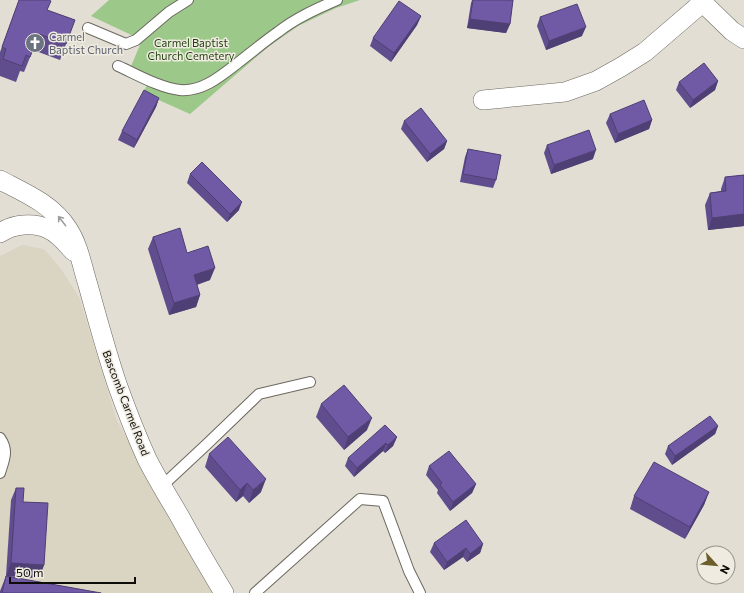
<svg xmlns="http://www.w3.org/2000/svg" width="744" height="593" viewBox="0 0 744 593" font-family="Commissioner,sans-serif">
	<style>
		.built { fill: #dad4c2 }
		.green { fill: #9cc889 }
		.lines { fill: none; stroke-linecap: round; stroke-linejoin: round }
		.service-casing { stroke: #6c6960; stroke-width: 12 }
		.minor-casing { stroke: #6c6960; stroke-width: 20 }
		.service { stroke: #fff; stroke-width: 10 }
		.minor { stroke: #fff; stroke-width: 19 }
		.wall { fill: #604d8e }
		.shaded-wall { fill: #4e3f74 }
		.building { fill: #705aa5; stroke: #4e3f74 }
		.oneway { stroke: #9f9e9d }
		.labels { text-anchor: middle; stroke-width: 3; stroke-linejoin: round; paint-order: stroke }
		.worship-label { font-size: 11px; fill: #5b616d; stroke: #efebe1; text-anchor: start }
		.park-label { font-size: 11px; fill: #1d3e08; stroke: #efebe1 }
		.street-label { font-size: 11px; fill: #0e0c09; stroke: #efebe1 }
	</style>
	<rect width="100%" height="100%" fill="#e2ded4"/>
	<!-- built -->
	<polygon class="built" points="22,245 44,249 61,269 79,297 117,421 215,593 0,593 0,256"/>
	<!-- green -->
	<polygon class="green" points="109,0 360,0 336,8 298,26 268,47 190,114 143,93 147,85 127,76 142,40 91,16"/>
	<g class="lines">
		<defs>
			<g id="service">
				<polyline points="88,28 126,44 136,40 169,12 188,0"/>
				<path d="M118 66C136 74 160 88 180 90 203 92 222 75 239 62 252 52 265 41 278 32 296 18 316 9 337 0"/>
				<path d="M0 438C9 451 4 459 0 473"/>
				<polyline points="162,486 206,445 259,394 310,382"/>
				<polyline points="255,593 360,499 383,501 409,571 420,593"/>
			</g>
			<g id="minor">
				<polyline points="700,0 732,31 744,39"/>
				<polyline points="483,100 565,92 596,81 621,67 645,52 702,3"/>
				<path d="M0 180C25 193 52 204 68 229 79 246 82 266 88 285 97 318 106 351 117 384 126 409 136 435 147 459 157 479 169 498 180 517 194 543 209 568 224 593"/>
				<path d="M0 233C13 224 33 222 48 229 58 233 66 243 73 251"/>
			</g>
		</defs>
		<!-- service casing -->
		<use href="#service" class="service-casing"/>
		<!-- minor casing -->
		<use href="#minor" class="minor-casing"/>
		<!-- service -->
		<use href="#service" class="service"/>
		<!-- minor -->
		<use href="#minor" class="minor"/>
	</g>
	<!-- wall -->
	<g class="wall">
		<polygon points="19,0 75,20 60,60 33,50 24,72 20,71 16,82 0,76 0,52"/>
		<polygon points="472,0 513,0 510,24 506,33 467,28 471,3"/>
		<polygon points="421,16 417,25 391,62 370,46 373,38"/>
		<polygon points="540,17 582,36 546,50 537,26"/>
		<polygon points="718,81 715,90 690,108 676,90 679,82"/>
		<polygon points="159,98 156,107 134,148 118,140 122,131"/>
		<polygon points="610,114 652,120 649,129 615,143 606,123"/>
		<polygon points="404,121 447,141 444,149 427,162 401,129"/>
		<polygon points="547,145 593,159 551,174 544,153"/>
		<polygon points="468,149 496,180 493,188 460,182 465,157"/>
		<polygon points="190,174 239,210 227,222 187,183"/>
		<polygon points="744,175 744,226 708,230 705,205 710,193 721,191 721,189 725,177"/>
		<polygon points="153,237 187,253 210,280 197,285 200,295 196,307 169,315 148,249"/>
		<polygon points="321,404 367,430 344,450 316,417"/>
		<polygon points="718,426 715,434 672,465 665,454 668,446"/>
		<polygon points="397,437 393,446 385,453 383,451 354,477 345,466 348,458"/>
		<polygon points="209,454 261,492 249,503 243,496 236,502 205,467"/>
		<polygon points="429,466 476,484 472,493 450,511 437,493 438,490 426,475"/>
		<polygon points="16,488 23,502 44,565 39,578 6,576 11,500"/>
		<polygon points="709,492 704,505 685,539 630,509 634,496"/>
		<polygon points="434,543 483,544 480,553 467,562 463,557 444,570 430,552"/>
		<polygon points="6,576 101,593 0,593 0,591"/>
	</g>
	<!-- shaded-wall -->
	<g class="shaded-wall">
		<polygon points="421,16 417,25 391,62 394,53"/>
		<polygon points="470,19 510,24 506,33 467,28"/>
		<polygon points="586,27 582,36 546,50 549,41"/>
		<polygon points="718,81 715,90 690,108 693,100"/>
		<polygon points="159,98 156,107 134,148 137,140"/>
		<polygon points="652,120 649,129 615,143 618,134"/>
		<polygon points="447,141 444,149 427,162 430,154"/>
		<polygon points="596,150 593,159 551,174 554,165"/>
		<polygon points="242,202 239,210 227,222 230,214"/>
		<polygon points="744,214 744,226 708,230 712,218"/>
		<polygon points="215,268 210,280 189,287 194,275"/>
		<polygon points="200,295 196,307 169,315 174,303"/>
		<polygon points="372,418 367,430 344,450 348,437"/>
		<polygon points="718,426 715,434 672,465 675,456"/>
		<polygon points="397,437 393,446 385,453 388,445"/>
		<polygon points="386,443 383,451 354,477 357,468"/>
		<polygon points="266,479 261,492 249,503 253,490"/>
		<polygon points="247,483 243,496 236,502 240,490"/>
		<polygon points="476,484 472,493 450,511 453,502"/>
		<polygon points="709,492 704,505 685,539 690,527"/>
		<polygon points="483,544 480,553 467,562 470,554"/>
		<polygon points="466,548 463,557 444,570 447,562"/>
		<polygon points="11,563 44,565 39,578 6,576"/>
	</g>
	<!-- building -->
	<g class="building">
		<polygon points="19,0 49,0 51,1 47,10 75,20 66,44 39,34 30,57 26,55 22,66 3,59 6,49 2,47"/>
		<polygon points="473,0 513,0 510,24 470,19"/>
		<polygon points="399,1 421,16 394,53 373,38"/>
		<polygon points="577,4 586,27 549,41 540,17"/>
		<polygon points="704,63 718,81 693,100 679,82"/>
		<polygon points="144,90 159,98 137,140 122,131"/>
		<polygon points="644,100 652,120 618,134 610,114"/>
		<polygon points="421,108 447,141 430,154 404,121"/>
		<polygon points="589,130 596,150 554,165 547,145"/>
		<polygon points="468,149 501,155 496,180 463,174"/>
		<polygon points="202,162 242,202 230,214 190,174"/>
		<polygon points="744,175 744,214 712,218 710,193 726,191 725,177"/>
		<polygon points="180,228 187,253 208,246 215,268 194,275 200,295 174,303 153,237"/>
		<polygon points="344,385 372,418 348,437 321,404"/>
		<polygon points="710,416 718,426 675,456 668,446"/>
		<polygon points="385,425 397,437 388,445 386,443 357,468 348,458"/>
		<polygon points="228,437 266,479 253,490 247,483 240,490 209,454"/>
		<polygon points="449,451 476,484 453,502 440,485 442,483 429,466"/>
		<polygon points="654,462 709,492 690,527 634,496"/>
		<polygon points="16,488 24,488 23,502 48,503 44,565 11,563"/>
		<polygon points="466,520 483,544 470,554 466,548 447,562 434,543"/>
		<polygon points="6,576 101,593 2,593"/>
	</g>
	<!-- one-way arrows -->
	<defs><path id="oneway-shaft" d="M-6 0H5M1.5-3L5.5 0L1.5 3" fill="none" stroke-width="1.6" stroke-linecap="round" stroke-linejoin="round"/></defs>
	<use class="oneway" href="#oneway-shaft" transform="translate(62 221) rotate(-128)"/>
	<!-- icons -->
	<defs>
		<symbol id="church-disc" viewBox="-11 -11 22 22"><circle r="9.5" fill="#6b7280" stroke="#efebe1"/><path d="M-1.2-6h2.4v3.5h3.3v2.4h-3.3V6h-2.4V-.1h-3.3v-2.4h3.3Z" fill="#fff"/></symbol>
	</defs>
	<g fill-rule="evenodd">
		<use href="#church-disc" x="24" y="32" width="22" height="22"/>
	</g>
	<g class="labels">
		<!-- worship labels -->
		<g class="worship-label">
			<text x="49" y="41">Carmel<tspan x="49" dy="13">Baptist Church</tspan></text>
		</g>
		<!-- park labels -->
		<g class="park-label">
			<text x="191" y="47">Carmel Baptist<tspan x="191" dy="13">Church Cemetery</tspan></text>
		</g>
		<!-- street labels -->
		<g class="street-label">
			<text transform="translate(126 403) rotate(69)" y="4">Bascomb Carmel Road</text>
		</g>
	</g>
	<!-- north arrow -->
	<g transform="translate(716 565) rotate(117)"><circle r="19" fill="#efebe1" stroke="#95928b"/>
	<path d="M0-3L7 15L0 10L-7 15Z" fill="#6c5e2b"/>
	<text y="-6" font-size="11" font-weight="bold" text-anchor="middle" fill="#0e0c09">N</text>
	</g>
	<!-- scale -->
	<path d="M10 577v6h125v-6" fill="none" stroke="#0e0c09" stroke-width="2"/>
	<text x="16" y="577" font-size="12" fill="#0e0c09" stroke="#efebe1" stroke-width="3" paint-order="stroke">50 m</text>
</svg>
